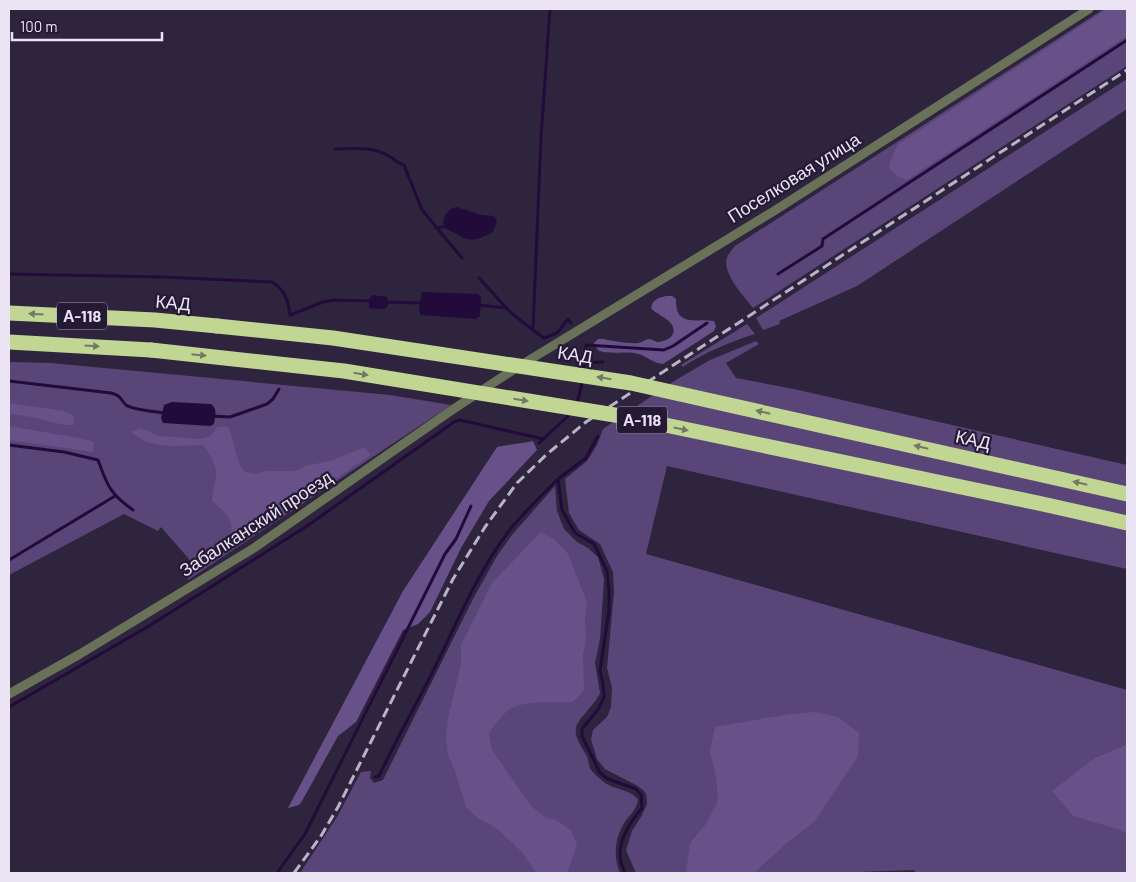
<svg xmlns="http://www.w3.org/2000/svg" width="1136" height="882" viewBox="0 0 1136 882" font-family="Barlow,sans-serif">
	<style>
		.green { fill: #5a4579 }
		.forest { fill: #675188 }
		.water { fill: #220a3b }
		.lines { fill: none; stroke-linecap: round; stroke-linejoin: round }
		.stream { stroke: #220a3b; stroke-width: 3 }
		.street { stroke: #697258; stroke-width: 9 }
		.highway { stroke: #c2d694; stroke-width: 15 }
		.rail { stroke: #bab2c6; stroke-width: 3; stroke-dasharray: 10 5; stroke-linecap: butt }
		.highway-bridge { stroke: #c2d694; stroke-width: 15 }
		.oneway { fill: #747864 }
		.labels { text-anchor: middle; stroke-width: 4.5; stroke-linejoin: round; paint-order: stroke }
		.shield { fill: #251a34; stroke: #afa7bb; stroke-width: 1 }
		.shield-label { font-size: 16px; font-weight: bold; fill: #eae4f5 }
		.street-label { font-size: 18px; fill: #eae4f5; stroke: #251a34 }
	</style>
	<rect width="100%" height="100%" fill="#2e243e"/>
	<!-- green -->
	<g class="green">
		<path d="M1104 9H1127V66L753 308C744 296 727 279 726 263 726 256 731 251 735 246Z"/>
		<polygon points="1127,79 1127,109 857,286 779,321 780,324 763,330 756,318"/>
		<path d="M747 324 755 334C730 342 705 352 683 367L681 365Z"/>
		<polygon points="756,341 759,344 726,363 736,378 794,389 1127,465 1127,569 667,466 646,554 1127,690 1127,744 1096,757 1122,830 1127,834 1127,873 916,873 914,870 858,872 857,873 636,873 626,850 632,831 641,817 647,804 646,794 643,790 636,785 605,769 597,759 591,739 593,730 607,717 611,707 612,688 607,668 614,592 613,572 600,544 579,530 569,513 565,479 587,461 597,445 603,429 674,381 710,360"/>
		<polygon points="9,362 51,363 390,395 451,405 188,580 189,559 161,527 158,531 124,514 9,575"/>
		<path d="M555 486 557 511 564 529 577 542 588 548 598 557 604 579 600 639 595 663 600 693C595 705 577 719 576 728 574 736 581 746 585 753 589 758 588 763 590 768 592 772 600 779 604 782 614 790 631 789 638 800 636 812 627 816 622 827 614 842 614 858 620 873H300L337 817 361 772 371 771 370 778 374 783 383 780 473 599 497 556 512 535Z"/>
	</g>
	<!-- forest -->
	<g class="forest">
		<polygon points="1107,9 1127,9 1127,36 907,180 898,177 890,170 889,165 897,145"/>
		<path d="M666 296H672L676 299C675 328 697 318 714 321L716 326 714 331 663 364C651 363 645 354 634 353 625 351 605 355 598 350 596 348 595 345 594 343L598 339H603C614 341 628 344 639 343 642 342 646 339 650 339 652 340 655 341 657 342 666 342 678 336 672 325 667 317 657 315 651 308 653 299 658 298 666 296Z"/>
		<polygon points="9,403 64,411 73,415 74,425 64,425 32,417 9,414"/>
		<polygon points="9,426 84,439 94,442 93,452 9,440"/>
		<path d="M227 426C236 441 234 459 245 472L255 474 265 471H295L305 466 334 460 364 447 371 455 240 543 227 544C237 522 229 515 212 501 212 493 214 489 215 482 219 467 211 456 203 445 177 445 152 451 131 432L141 428 159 436 200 439 211 436 217 427Z"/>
		<path d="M533 441 537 450 489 501 461 548 430 612 418 624 403 630 356 722 338 736 302 801 299 805 288 808 403 591 497 447C509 444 521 444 533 441Z"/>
		<path d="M541 532 556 541 568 554 587 602 585 620 586 638 583 655 584 690 573 702C552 704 528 699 510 709 502 714 494 726 489 733L492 750 532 807 547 818 556 820 571 830 577 845 567 873H536L523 853 495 827 479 819 466 807 455 771 448 755 446 737 448 718 461 664V645L492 583Z"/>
		<polygon points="815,712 838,717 859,733 858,756 814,822 788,842 754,873 686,873 690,843 706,824 718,801 716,777 710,751 715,727 790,714"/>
		<polygon points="1127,744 1127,834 1121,830 1073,816 1052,791 1096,757"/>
	</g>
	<!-- water -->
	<g class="water">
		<path d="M457 207 482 215 494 216 497 221 493 232C475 241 471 243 455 233 449 230 445 230 443 223 444 215 448 208 457 207Z"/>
		<polygon points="422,292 478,294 481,297 480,316 476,319 420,315 419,308"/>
		<polygon points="372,295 387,297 388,305 386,308 380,309 369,308 369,300"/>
		<path d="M172 402 211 404C218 409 215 417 214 424L210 426 163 423 161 418 164 405Z"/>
	</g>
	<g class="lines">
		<!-- stream -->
		<g class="stream">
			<path d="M335 149C353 149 371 146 387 155 393 158 397 163 404 165L422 210 462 258"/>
			<polyline points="436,228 448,226"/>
			<path d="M9 274 161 277 272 282C285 290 288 300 290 315L323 302 334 300 372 301"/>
			<polyline points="778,274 822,246 823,239 1127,40"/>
			<polyline points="479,278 510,312 533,330 541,137 550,9"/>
			<polyline points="385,302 422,303"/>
			<polyline points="478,305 507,308"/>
			<polyline points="533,330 544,338 557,333 568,319 571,323"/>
			<polyline points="585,363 603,362"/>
			<polyline points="584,371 586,345 664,350 673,346 707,323"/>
			<path d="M9 381 111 393C122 396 119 398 126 405 133 410 157 412 166 413"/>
			<polyline points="575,404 578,400 583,379"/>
			<polyline points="212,416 230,417 267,404 273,399 279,389"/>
			<path d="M598 436 586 458 558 479 562 510 575 533 594 544 607 571 609 591V610L600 671 603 684 604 697 599 708 582 729V736L600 773 608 779 636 789 641 795 642 808C630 822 616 842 621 862 622 866 624 869 625 873"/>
			<polyline points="539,443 567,417 570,412"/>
			<path d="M9 445 64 452 98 460C107 485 110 494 133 510"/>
			<polyline points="9,560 115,496"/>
			<polyline points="9,707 149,626 307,526 454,422 460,420 543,439"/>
			<path d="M375 777 379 776C395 742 413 710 430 677 455 628 475 576 508 532 523 513 541 496 558 479"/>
			<polyline points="277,873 305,834 445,554 456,539 471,506"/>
		</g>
		<!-- street -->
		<polyline class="street" points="9,694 80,654 254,548 449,412 513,370 774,211 1089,9"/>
		<!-- highway -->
		<g class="highway">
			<polyline points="9,313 155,320 217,326"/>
			<polyline points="9,342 151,350"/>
		</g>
		<!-- rail -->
		<polyline class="rail" points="294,873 321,836 338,807 453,579 485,527 517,483 547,454 586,422 1127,70"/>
		<!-- highway-bridge -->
		<g class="highway-bridge">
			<polyline points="217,326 333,338 631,383 1127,494"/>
			<polyline points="151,350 344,371 627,417 1038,503 1127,523"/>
		</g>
	</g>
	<!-- one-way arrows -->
	<defs><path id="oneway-solid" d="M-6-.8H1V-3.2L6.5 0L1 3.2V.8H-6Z" transform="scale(1.25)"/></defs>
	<g class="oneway">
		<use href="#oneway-solid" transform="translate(36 314) rotate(-177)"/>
		<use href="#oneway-solid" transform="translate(92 346) rotate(4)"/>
		<use href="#oneway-solid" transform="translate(199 355) rotate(6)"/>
		<use href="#oneway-solid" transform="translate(361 374) rotate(9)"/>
		<use href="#oneway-solid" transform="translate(604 378) rotate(-171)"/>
		<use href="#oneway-solid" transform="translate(521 400) rotate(9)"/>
		<use href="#oneway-solid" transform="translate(763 412) rotate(-167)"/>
		<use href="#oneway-solid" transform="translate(681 429) rotate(12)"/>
		<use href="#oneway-solid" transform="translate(921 447) rotate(-167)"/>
		<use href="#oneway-solid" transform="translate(1080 483) rotate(-167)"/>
	</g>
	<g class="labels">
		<!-- shield labels -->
		<g class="shield">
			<rect x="57" y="302.5" width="50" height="27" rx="4"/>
			<rect x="617" y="406.5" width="50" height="27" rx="4"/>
		</g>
		<g class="shield-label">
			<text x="82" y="322">А-118</text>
			<text x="642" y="426">А-118</text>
		</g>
		<!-- street labels -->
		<g class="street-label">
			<text transform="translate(794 178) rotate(-32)" y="6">Поселковая улица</text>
			<text transform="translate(173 303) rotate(5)" y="6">КАД</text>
			<text transform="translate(575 355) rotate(9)" y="6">КАД</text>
			<text transform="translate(973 440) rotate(13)" y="6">КАД</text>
			<text transform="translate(256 524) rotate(-33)" y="6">Забалканский проезд</text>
		</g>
	</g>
	<!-- border -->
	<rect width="1136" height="882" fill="none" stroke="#eae4f5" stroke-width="20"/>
	<!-- scale -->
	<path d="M12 32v8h150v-8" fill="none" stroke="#eae4f5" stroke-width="2.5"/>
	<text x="20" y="32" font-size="15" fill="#eae4f5" stroke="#251a34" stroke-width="4" paint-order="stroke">100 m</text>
</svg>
